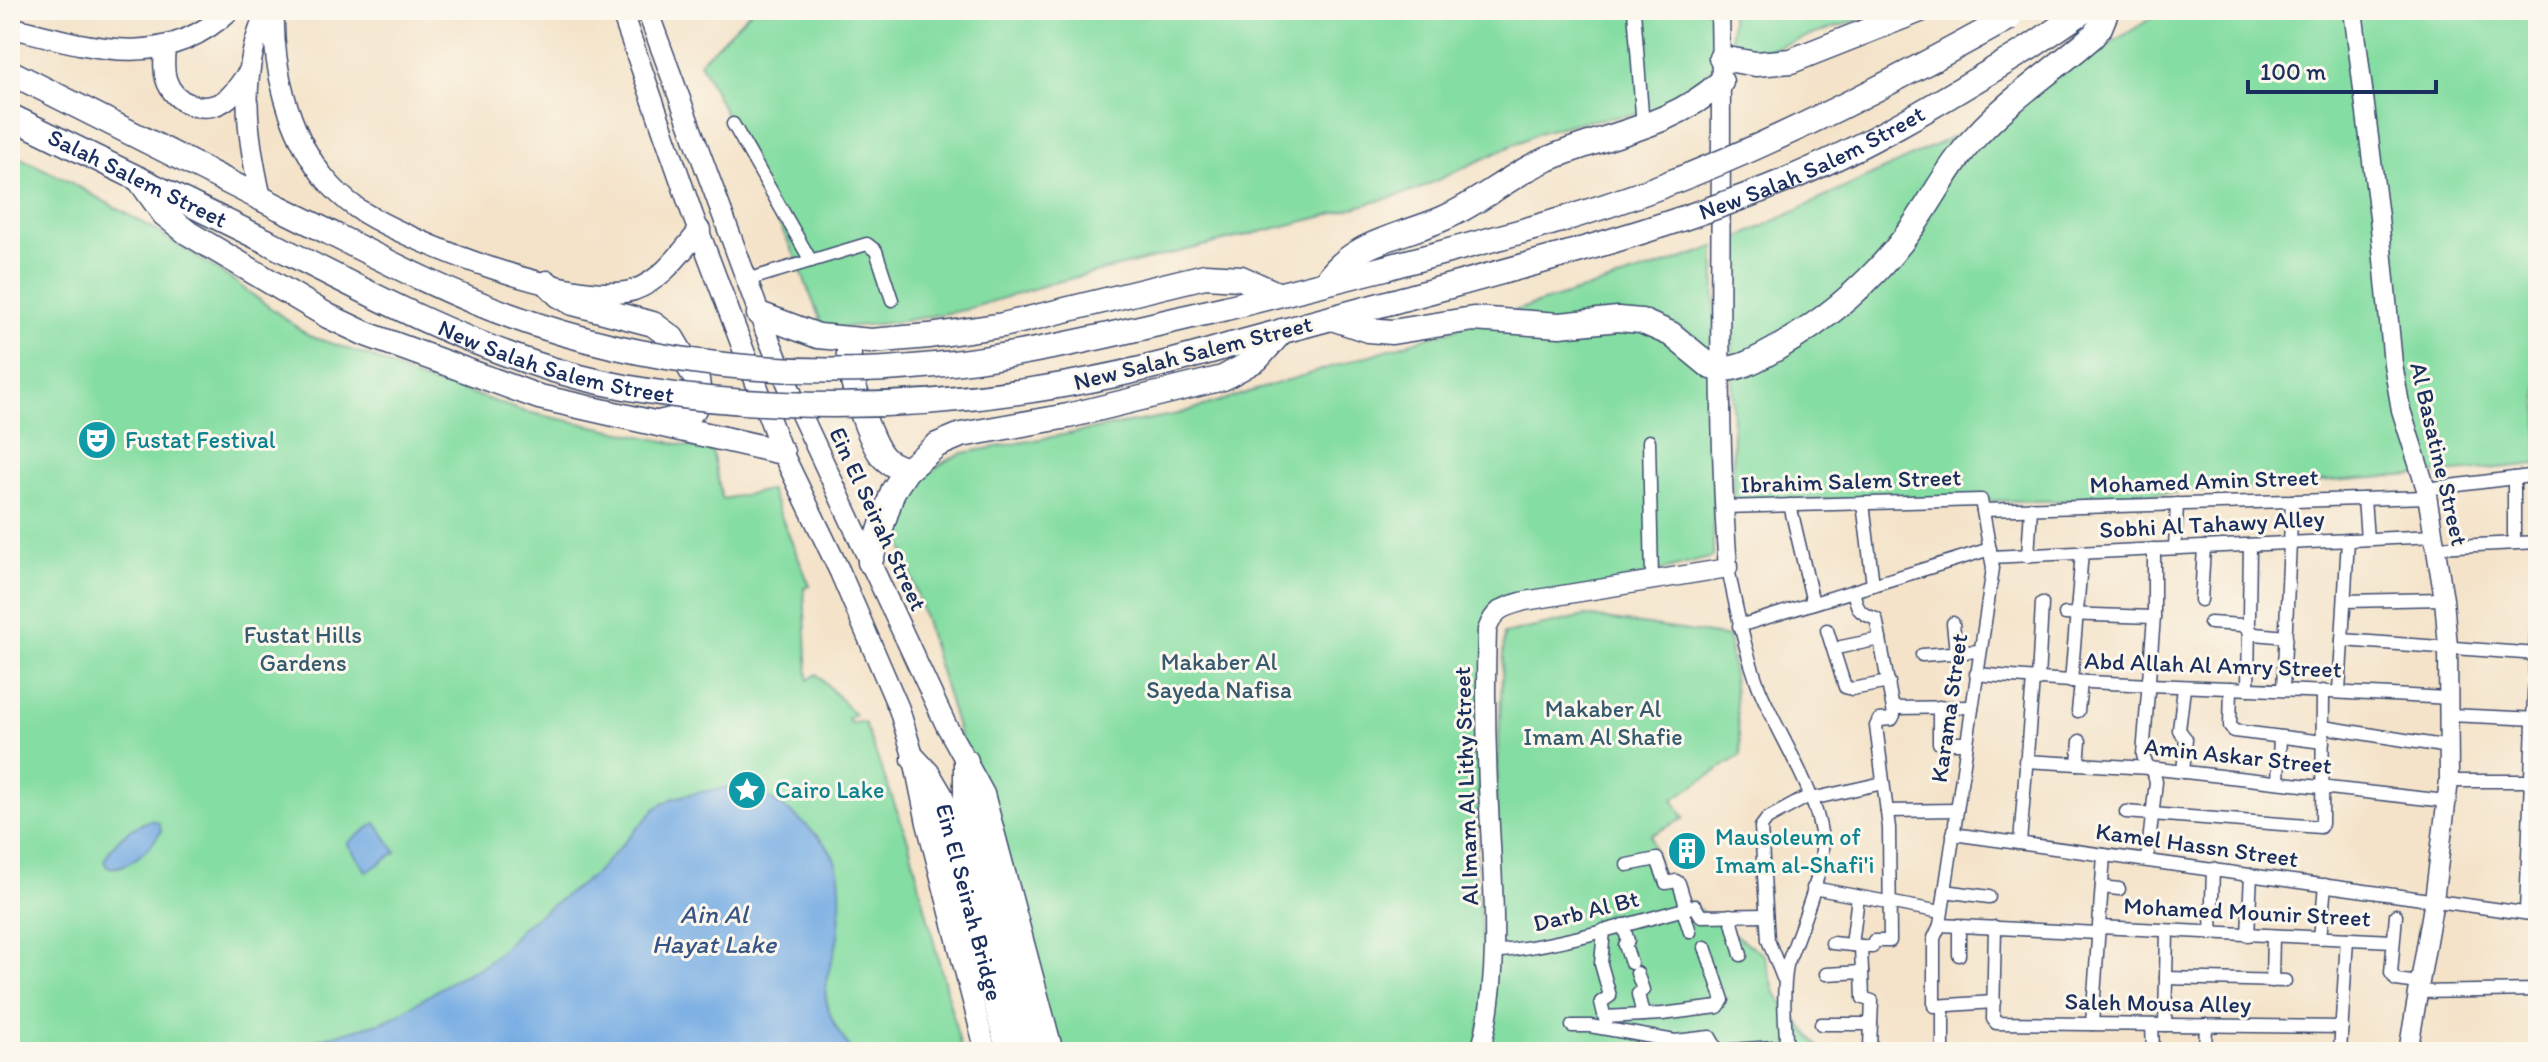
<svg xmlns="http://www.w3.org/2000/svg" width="2548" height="1062" viewBox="0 0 2548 1062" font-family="Itim,sans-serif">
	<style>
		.green { fill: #84dda2; stroke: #508680; stroke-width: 2 }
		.water { fill: #74abe3; stroke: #486da0; stroke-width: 2 }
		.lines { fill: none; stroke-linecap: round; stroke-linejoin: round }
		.street-casing { stroke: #3c4a6e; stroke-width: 15 }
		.secondary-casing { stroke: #3c4a6e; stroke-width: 21 }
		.primary-casing { stroke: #3c4a6e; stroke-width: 23 }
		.highway-casing { stroke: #3c4a6e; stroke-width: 27 }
		.street { stroke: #fff; stroke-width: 12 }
		.secondary { stroke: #fff; stroke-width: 18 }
		.primary { stroke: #fff; stroke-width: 20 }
		.highway { stroke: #fff; stroke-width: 24 }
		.highway-bridge-casing { stroke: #3c4a6e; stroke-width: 27; stroke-linecap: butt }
		.highway-bridge { stroke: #fff; stroke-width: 24 }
		.labels { text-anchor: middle; stroke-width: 6; stroke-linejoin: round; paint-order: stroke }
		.street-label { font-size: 24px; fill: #1b2f5e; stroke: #fbf7ec }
		.culture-label { font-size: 24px; fill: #0d838f; stroke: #fbf7ec; text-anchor: start }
		.park-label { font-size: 24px; fill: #355a6f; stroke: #fbf7ec }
		.water-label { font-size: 26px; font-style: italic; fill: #365486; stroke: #fbf7ec }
	</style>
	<rect width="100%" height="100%" fill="#fbf7ec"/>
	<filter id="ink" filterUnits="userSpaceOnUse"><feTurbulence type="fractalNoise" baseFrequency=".0125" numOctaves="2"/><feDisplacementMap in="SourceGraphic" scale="16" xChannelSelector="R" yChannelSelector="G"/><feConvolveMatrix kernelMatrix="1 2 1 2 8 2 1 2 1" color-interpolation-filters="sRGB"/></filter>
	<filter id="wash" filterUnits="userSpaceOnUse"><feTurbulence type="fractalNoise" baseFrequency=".006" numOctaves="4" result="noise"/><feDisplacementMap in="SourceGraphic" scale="32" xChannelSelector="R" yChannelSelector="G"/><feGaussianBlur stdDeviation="1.8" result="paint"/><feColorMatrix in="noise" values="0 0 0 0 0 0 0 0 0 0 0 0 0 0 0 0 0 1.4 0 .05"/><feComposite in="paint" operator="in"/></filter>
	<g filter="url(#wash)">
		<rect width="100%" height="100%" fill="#f4e3c9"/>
		<!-- green -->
		<g class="green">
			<polygon points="752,10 1717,10 1714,62 1709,74 1688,93 1651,112 1580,122 1541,132 1414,191 1321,217 1049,284 964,310 898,322 824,329 794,254 700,62"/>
			<polygon points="1731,10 1887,10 1731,62"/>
			<polygon points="2165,10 2538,10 2538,464 2467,471 2058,501 1733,499 1732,241 1980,124"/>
			<polygon points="10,153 64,179 149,226 231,279 309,336 372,357 420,380 464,391 522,411 712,451 722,499 770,490 810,586 804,588 808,680 817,674 855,715 848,719 850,723 864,722 908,840 962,1052 10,1052"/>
			<path d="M1715 247 1713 557 1489 616 1475 871 1487 987 1475 1052H1055L900 538C910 496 919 470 963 453L1178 414 1667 264Z"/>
			<polygon points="1585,616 1729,637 1741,755 1673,799 1684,818 1651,835 1661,883 1764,955 1775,993 1823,1052 1484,1052 1504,634"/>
		</g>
		<!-- water -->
		<g class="water">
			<path d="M730 787C764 792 786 806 810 829 823 841 834 852 838 870 842 889 840 917 838 937 835 958 823 976 826 998 829 1019 840 1035 853 1052H298L306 1044 316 1040 383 1022 399 1014 455 979 483 966 501 951 522 927 595 874 657 807 674 798 694 793Z"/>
			<path d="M151 820 159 823 161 831C151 848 128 871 107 867L104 861C114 840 129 828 151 820Z"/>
			<polygon points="376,823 396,852 367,872 347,843"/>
		</g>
	</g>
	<g filter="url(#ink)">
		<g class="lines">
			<defs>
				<g id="street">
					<polyline points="1634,10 1643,127"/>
					<polyline points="733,124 811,261"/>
					<polyline points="747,280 867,244 876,251 892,300"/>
					<polyline points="1649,441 1652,579"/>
					<polyline points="2426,489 2538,475"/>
					<polyline points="2364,499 2367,539"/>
					<polyline points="1863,503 1873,585"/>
					<polyline points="1790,505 1813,603"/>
					<polyline points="1723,507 1981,500 1993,568 1940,925 1934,938 1934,1006 1994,1002"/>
					<polyline points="1983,510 2427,497"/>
					<polyline points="2514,543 2514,478"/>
					<polyline points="2436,547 2538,542"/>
					<polyline points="2175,548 2177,504"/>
					<polyline points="2028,556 2031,508"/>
					<polyline points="1991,557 2435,536"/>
					<path d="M1728 568C1736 608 1744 647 1758 685 1776 732 1820 794 1822 843 1824 873 1798 934 1787 965 1782 995 1785 1022 1787 1052"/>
					<polyline points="2201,600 2204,547"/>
					<polyline points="2345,601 2444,599"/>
					<polyline points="2065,614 2154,617"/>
					<polyline points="1953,623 1956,652"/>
					<polyline points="2210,623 2242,625 2255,634 2286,637"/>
					<polyline points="1739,626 1990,549"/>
					<polyline points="1827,630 1845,687 1852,689 1889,682"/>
					<polyline points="2342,640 2538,654"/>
					<polyline points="1841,647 1880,639"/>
					<polyline points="1922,655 1980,651"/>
					<path d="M1976 674C2133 688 2291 688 2448 698"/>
					<polyline points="2038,680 2042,603"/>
					<polyline points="2071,682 2082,552"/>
					<polyline points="2231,688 2230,726 2234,731 2323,742"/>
					<polyline points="2248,689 2250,545"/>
					<polyline points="2283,689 2292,501"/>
					<polyline points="2339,691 2348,540"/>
					<polyline points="1939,707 1939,743 1966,743"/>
					<polyline points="1893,708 1972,707"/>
					<polyline points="2078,711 2081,683"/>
					<polyline points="2449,715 2538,719"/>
					<polyline points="2323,727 2449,747"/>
					<polyline points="2025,761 2149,768 2446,801"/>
					<polyline points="2078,764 2080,741"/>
					<polyline points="2183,772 2186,739 2179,730 2184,688"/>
					<polyline points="2449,781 2537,781"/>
					<polyline points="2278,782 2280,737"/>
					<polyline points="1811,799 1883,783"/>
					<polyline points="1887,811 1957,810"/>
					<polyline points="2126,812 2320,827 2322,824 2323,691"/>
					<polyline points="1953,834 2538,915"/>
					<polyline points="2020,843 2033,679"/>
					<path d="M2147 860 2156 782C2155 771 2145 766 2143 755L2154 617V549"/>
					<polyline points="1627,865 1657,859 1666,883 1676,881 1679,883 1687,909"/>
					<polyline points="2102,887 2119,889"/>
					<polyline points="1813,888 1941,912"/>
					<polyline points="1945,891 1989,897"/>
					<polyline points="1683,910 1690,932"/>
					<polyline points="2526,913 2538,587"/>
					<polyline points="1730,915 1741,955"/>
					<polyline points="2396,915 2391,973 2396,980 2419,983"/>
					<polyline points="1623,925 1628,941 1625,945 1631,963"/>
					<polyline points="1940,925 2098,933"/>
					<polyline points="1959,925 1959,955"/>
					<polyline points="1995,927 1993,1019 1996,1023 2342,1027"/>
					<polyline points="2099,927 2393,941"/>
					<polyline points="1604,930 1601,964 1610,996 1601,1002 1606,1023"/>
					<polyline points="2211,933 2213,869"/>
					<polyline points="2248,935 2251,875"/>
					<polyline points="2320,938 2325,885"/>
					<path d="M1832 943 1872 947 1874 941H1890L1889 828 1876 726 1879 720 1892 719 1894 715 1877 623 1876 619C1857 612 1858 610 1853 591"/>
					<polyline points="1852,945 1858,897"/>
					<polyline points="1861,946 1863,998 1872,1001 1870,1046 1873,1050 1891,1052"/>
					<path d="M1494 952C1562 945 1629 924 1695 906L1701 916 1766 915"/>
					<polyline points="1637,973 1643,990 1638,994 1643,1015"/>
					<polyline points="1826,974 1862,972"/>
					<polyline points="1783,978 1768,940 1761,827 1767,819 1809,796"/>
					<polyline points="2166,978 2285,981"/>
					<polyline points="2272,981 2273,936"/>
					<polyline points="2537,990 2538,1026"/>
					<polyline points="2418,992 2538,990"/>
					<polyline points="1943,1006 1943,1052"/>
					<polyline points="1605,1017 1662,1014 1718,1007 1723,1000 1705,947"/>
					<polyline points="1821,1024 1871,1024"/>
					<polyline points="2092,1024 2104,855"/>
					<polyline points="2152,1025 2153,1052"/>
					<polyline points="2165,1025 2167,931"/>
					<polyline points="1572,1026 1590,1026 1675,1041 1710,1037 1718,1051 1787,1046"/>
					<polyline points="2205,1052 2206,1025"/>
					<polyline points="2340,1052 2347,939"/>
				</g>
				<g id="secondary">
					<polyline points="2353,10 2379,217 2393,364 2401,410 2426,489 2444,599 2448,647 2449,781 2434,900 2408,1052"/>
					<path d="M1480 1052C1502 973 1493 889 1489 808 1486 748 1485 690 1487 630 1495 608 1504 607 1525 601L1728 568C1714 382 1724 196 1720 10"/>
				</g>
				<g id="primary">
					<path d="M274 10C272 66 288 131 323 176 333 189 345 200 358 209 408 242 577 308 634 290 663 280 681 252 700 230"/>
					<polyline points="621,10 693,216 782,452 840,572 899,709 914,759 927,823 986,1052"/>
					<polyline points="647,10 766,332 793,397 946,725 984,794 1053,1052"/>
					<path d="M10 27C89 47 163 73 230 10"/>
					<path d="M165 48C164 58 163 69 166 79 174 105 206 116 228 98 236 91 241 82 248 73"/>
					<path d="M261 198C246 131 238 75 267 10"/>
				</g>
				<g id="highway">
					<polyline points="2029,48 2085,10"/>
					<polyline points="1721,58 1756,64 1791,61 1920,10"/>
					<polyline points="10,72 280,208"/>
					<path id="s1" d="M10 116 266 241"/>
					<polyline points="139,179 164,214 188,233 328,316 366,334 539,397 782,452"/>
					<path d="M1326 282C1352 242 1400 237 1442 219 1478 204 1507 177 1543 161 1603 134 1670 129 1721 82"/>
					<polyline points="547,283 559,295 573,303 653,324 672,338 697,380 699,395 694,409 684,417 659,423"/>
					<polyline points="1226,308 1385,268"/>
					<polyline points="759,314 818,336 871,341 929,336 1003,325 1205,276 1241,278 1277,294"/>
					<path d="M1332 318 1368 330 1392 332 1473 319 1560 325 1618 319 1641 321 1671 334 1711 367C1732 374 1756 360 1774 350 1830 318 1877 278 1914 225 1935 195 1951 162 1977 135 2011 98 2054 70 2093 36L2100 27 2107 10"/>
					<polyline points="1231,345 1391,302"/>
					<path d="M849 351C847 372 869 443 884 458 891 465 898 467 907 470"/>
					<polyline points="870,562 893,491 907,470 937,445 961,435 1068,416 1223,378 1257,359 1282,331"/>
					<path id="s2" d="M914 759 928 774 941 796 1009 1052"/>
					<polyline points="966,761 966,803 1033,1052"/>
				</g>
			</defs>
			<!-- street casing -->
			<use href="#street" class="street-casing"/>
			<!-- secondary casing -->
			<use href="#secondary" class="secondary-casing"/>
			<!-- primary casing -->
			<use href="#primary" class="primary-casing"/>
			<!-- highway casing -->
			<use href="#highway" class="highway-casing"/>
			<!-- street -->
			<use href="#street" class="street"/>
			<!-- secondary -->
			<use href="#secondary" class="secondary"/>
			<!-- primary -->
			<use href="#primary" class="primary"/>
			<!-- highway -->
			<use href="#highway" class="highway"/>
			<defs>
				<g id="highway-bridge">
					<path d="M280 208C356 245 431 287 511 316 645 365 793 380 935 365 1034 355 1130 330 1226 308"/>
					<path id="s3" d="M266 241C360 289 453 339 554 370 628 392 705 401 782 404 934 410 1085 389 1231 345"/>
					<path d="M1385 268C1477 243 1570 221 1659 187 1781 141 1895 81 2009 18"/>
					<path id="s4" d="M1391 302C1523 266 1657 233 1784 181 1870 146 1950 96 2029 48"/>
				</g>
			</defs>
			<!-- highway-bridge casing -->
			<use href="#highway-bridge" class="highway-bridge-casing"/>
			<!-- highway-bridge -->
			<use href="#highway-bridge" class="highway-bridge"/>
		</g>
	</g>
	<!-- icons -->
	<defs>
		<symbol id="theatre-disc" viewBox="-11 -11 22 22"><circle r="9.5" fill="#0f9aa8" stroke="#fbf7ec"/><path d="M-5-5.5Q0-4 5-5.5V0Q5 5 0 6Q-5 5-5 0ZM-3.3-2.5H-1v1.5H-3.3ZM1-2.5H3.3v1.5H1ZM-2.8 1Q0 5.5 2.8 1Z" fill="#fff"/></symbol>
		<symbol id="sight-disc" viewBox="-11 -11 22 22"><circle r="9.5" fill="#0f9aa8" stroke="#fbf7ec"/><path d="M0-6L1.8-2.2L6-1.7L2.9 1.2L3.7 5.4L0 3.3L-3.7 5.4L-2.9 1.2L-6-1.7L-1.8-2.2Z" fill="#fff"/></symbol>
		<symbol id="building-disc" viewBox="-11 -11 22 22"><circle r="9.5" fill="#0f9aa8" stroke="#fbf7ec"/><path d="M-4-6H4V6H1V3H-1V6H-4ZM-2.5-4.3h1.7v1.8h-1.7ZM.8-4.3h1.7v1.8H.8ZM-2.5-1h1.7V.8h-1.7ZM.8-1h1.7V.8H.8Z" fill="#fff"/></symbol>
	</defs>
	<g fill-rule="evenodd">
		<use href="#theatre-disc" x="75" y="418" width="44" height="44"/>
		<use href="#sight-disc" x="725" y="768" width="44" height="44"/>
		<use href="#building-disc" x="1665" y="829" width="44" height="44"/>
	</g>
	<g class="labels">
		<!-- street labels -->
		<g class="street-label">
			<text dy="8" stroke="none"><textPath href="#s4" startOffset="444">New Salah Salem Street</textPath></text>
			<text dy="8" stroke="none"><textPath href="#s1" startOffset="142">Salah Salem Street</textPath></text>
			<text transform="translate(1193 353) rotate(-14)" y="8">New Salah Salem Street</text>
			<text dy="8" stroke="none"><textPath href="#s3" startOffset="316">New Salah Salem Street</textPath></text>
			<text transform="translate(2439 454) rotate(77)" y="8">Al Basatine Street</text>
			<text transform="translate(1851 481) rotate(-2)" y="8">Ibrahim Salem Street</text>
			<text transform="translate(2204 481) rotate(-2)" y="8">Mohamed Amin Street</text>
			<text transform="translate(878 519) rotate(65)" y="8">Ein El Seirah Street</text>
			<text transform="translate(2212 524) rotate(-3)" y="8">Sobhi Al Tahawy Alley</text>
			<text transform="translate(2213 665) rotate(2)" y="8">Abd Allah Al Amry Street</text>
			<text transform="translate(1949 708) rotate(-82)" y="8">Karama Street</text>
			<text transform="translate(2238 756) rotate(6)" y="8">Amin Askar Street</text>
			<text transform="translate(1466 786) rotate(-92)" y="8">Al Imam Al Lithy Street</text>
			<text transform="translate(2197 845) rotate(8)" y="8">Kamel Hassn Street</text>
			<text dy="8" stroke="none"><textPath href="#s2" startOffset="156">Ein El Seirah Bridge</textPath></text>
			<text transform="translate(1586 911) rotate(-14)" y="8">Darb Al Bt</text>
			<text transform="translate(2247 912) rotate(3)" y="8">Mohamed Mounir Street</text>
			<text transform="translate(2158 1003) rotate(1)" y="8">Saleh Mousa Alley</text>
		</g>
		<!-- culture labels -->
		<g class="culture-label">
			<text x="125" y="448">Fustat Festival</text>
			<text x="775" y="798">Cairo Lake</text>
			<text x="1715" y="845">Mausoleum of<tspan x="1715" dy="28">Imam al-Shafi'i</tspan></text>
		</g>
		<!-- park labels -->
		<g class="park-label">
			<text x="303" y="643">Fustat Hills<tspan x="303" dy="28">Gardens</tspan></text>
			<text x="1219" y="670">Makaber Al<tspan x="1219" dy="28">Sayeda Nafisa</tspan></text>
			<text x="1603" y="717">Makaber Al<tspan x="1603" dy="28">Imam Al Shafie</tspan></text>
		</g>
		<!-- water labels -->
		<g class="water-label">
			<text x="714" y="923">Ain Al<tspan x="714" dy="30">Hayat Lake</tspan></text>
		</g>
	</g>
	<!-- margin -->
	<rect width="2548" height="1062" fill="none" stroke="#fbf7ec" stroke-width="40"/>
	<!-- scale -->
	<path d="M2248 80v12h188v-12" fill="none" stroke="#1b2f5e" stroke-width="4"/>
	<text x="2260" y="80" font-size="24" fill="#1b2f5e" stroke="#fbf7ec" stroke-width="6" paint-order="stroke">100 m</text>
</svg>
